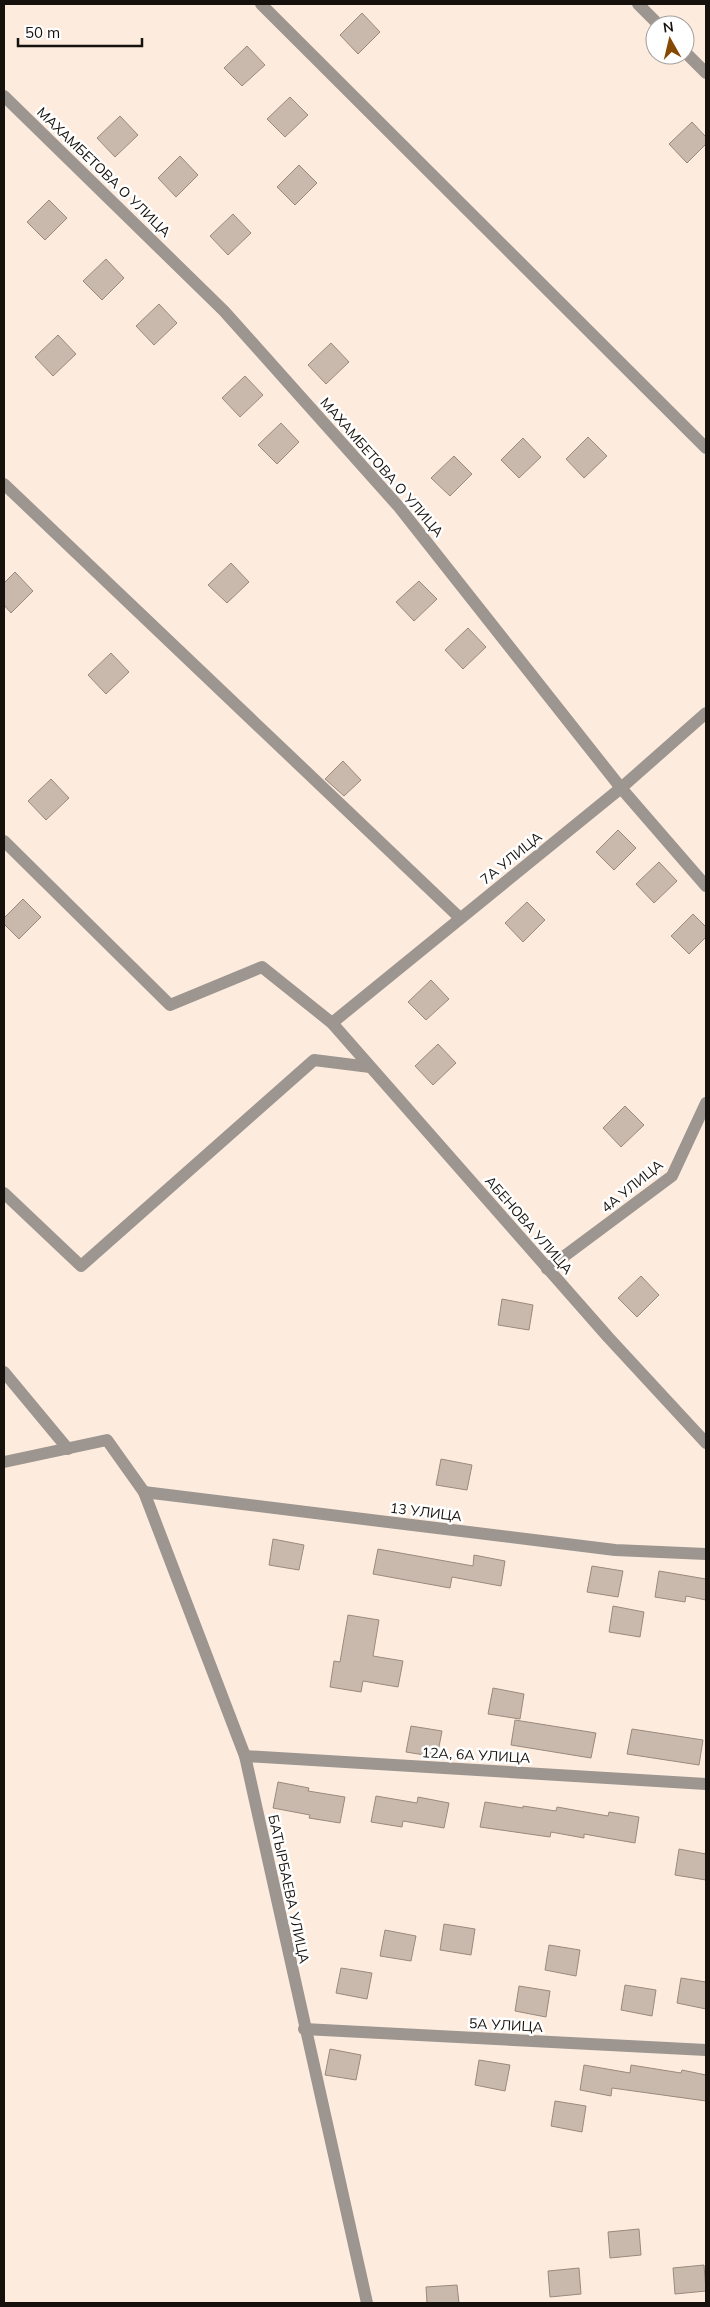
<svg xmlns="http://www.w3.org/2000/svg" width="710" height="2307" viewBox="0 0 710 2307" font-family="Mulish,sans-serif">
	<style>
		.building { fill: #c9b8ac; stroke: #9a8a7e }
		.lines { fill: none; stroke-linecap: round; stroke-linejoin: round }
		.minor { stroke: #9d9690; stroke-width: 12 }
		.labels { text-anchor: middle; stroke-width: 5; stroke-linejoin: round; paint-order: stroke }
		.street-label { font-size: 14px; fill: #16110c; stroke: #fff }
	</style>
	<rect width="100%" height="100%" fill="#fdecde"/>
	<!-- building -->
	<g class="building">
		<polygon points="362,13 380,32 358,54 340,35"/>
		<polygon points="247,46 265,65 242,86 224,68"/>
		<polygon points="290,97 308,115 285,137 267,119"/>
		<polygon points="120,116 138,135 115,157 97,138"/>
		<polygon points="692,122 706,137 706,144 687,163 669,144"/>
		<polygon points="180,156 198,175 176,197 158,178"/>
		<polygon points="299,165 317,183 295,205 277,187"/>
		<polygon points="49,200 67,218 45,240 27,222"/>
		<polygon points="233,214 251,233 228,255 210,236"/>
		<polygon points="106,259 124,278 102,300 83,281"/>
		<polygon points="159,304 177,323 154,345 136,326"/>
		<polygon points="58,335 76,354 53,376 35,357"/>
		<polygon points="331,343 349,362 326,384 308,365"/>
		<polygon points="245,376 263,395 240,417 222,398"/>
		<polygon points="281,423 299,442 277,464 258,445"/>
		<polygon points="588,437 607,456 584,478 566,459"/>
		<polygon points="523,438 541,457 519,478 501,460"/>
		<polygon points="454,456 472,474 450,496 431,478"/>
		<polygon points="231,563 249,582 227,603 208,585"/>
		<polygon points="15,572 33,591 11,613 4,605 4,583"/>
		<polygon points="419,581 437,599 414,621 396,602"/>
		<polygon points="468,628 486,647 463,669 445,650"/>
		<polygon points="111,653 129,672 106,694 88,675"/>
		<polygon points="343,761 361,780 344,796 325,779"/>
		<polygon points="51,779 69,798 46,820 28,801"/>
		<polygon points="618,830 636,848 614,870 596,852"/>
		<polygon points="659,862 677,881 654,903 636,884"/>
		<polygon points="23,899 41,917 19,939 4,924 4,918"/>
		<polygon points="527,902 545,920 523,942 505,923"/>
		<polygon points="693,914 706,927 706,937 689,954 671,936"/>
		<polygon points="431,980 449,999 426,1020 408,1002"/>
		<polygon points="438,1044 456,1063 433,1085 415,1066"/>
		<polygon points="625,1106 644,1125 621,1147 603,1128"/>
		<polygon points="641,1276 659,1295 637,1317 618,1298"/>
		<polygon points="502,1299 533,1305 529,1330 498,1325"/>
		<polygon points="441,1459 472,1465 467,1490 436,1485"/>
		<polygon points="273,1539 304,1545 299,1570 269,1565"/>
		<polygon points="378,1549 473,1566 474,1555 505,1561 501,1586 452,1577 450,1588 373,1574"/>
		<polygon points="592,1566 623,1571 618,1597 587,1592"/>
		<polygon points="659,1571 706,1579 706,1600 686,1596 685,1602 655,1597"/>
		<polygon points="613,1606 644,1612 640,1637 609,1632"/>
		<polygon points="348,1615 379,1620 373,1656 403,1661 398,1687 363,1681 361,1692 330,1687 334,1661 340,1662"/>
		<polygon points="493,1688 524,1694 520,1719 488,1714"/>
		<polygon points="515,1720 596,1733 591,1758 511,1745"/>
		<polygon points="411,1726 442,1731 437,1757 406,1752"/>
		<polygon points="632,1729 703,1740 699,1765 627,1754"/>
		<polygon points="278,1782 309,1788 308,1791 345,1797 340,1823 309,1818 310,1815 273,1808"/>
		<polygon points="376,1796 417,1803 418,1797 449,1803 444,1828 403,1821 402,1827 371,1822"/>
		<polygon points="485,1802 523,1808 523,1806 556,1811 557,1807 608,1816 609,1812 639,1817 635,1843 584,1834 584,1838 551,1832 550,1837 480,1827"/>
		<polygon points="679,1849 706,1854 706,1880 675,1875"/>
		<polygon points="444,1924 475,1929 471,1955 440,1950"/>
		<polygon points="385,1930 416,1936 411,1961 380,1956"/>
		<polygon points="549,1945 580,1950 576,1976 545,1970"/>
		<polygon points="341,1968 372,1973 367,1999 336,1993"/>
		<polygon points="681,1978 706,1982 706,2009 677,2003"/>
		<polygon points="625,1985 656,1990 652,2016 621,2010"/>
		<polygon points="519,1986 550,1991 546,2017 515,2011"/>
		<polygon points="330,2049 361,2055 356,2080 325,2075"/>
		<polygon points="479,2060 510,2065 505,2091 475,2085"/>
		<polygon points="584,2065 630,2073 631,2065 681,2073 682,2070 706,2075 706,2101 612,2088 611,2096 580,2090"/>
		<polygon points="555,2101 586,2106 582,2132 551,2126"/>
		<polygon points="639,2229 641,2255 610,2258 608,2232"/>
		<polygon points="704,2265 706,2291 675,2294 673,2268"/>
		<polygon points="579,2268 581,2294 550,2297 548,2271"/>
		<polygon points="457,2285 459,2303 427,2303 426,2287"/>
	</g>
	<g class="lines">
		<!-- minor -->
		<g class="minor">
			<polyline points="261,4 706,448"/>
			<polyline points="638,4 659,25"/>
			<polyline points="685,52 706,73"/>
			<polyline points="4,96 224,311 399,507 621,788 706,886"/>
			<polyline points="4,484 460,918"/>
			<polyline points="4,841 170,1005 262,967 332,1023 608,1337 706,1443"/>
			<polyline points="332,1023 621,788 706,713"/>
			<polyline points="4,1193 81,1266 314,1060 370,1067"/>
			<polyline points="547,1269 672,1176 706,1103"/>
			<polyline points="4,1372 68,1449"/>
			<polyline points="4,1462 107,1440 144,1492 245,1756 367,2303"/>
			<polyline points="144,1492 615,1550 706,1554"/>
			<polyline points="245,1756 706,1784"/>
			<polyline points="304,2029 706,2050"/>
		</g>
	</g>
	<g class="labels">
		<!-- street labels -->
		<g class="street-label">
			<text transform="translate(104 172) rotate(44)" y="5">МАХАМБЕТОВА О УЛИЦА</text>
			<text transform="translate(382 467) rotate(49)" y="5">МАХАМБЕТОВА О УЛИЦА</text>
			<text transform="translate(511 858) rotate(-39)" y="5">7А УЛИЦА</text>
			<text transform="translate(632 1186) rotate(-39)" y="5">4А УЛИЦА</text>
			<text transform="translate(529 1225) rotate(49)" y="5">АБЕНОВА УЛИЦА</text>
			<text transform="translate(426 1512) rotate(7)" y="5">13 УЛИЦА</text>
			<text transform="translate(476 1755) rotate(3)" y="5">12А, 6А УЛИЦА</text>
			<text transform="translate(289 1889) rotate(78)" y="5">БАТЫРБАЕВА УЛИЦА</text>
			<text transform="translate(506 2025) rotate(3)" y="5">5А УЛИЦА</text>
		</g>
	</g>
	<!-- border -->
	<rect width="710" height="2307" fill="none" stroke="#16110c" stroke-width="10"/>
	<!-- north arrow -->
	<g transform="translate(670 40) rotate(352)"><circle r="24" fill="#ffffff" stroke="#a2a09e"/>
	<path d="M0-4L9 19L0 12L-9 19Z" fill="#854903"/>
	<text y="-8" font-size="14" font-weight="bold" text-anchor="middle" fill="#16110c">N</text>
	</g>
	<!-- scale -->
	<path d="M18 38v8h124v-8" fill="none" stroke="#16110c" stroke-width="2.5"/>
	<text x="25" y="38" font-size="15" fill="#16110c" stroke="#ffffff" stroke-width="4" paint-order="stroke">50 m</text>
</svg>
